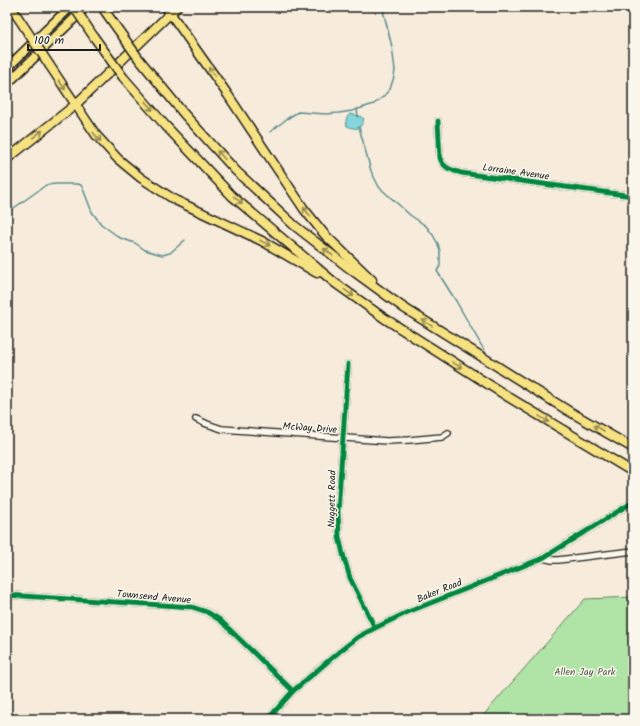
<svg xmlns="http://www.w3.org/2000/svg" width="640" height="726" viewBox="0 0 640 726" font-family="Kalam,sans-serif">
	<style>
		.green { fill: #afe4a6; stroke: #668061 }
		.water { fill: #84d6dc; stroke: #5a8c8f }
		.lines { fill: none; stroke-linecap: round; stroke-linejoin: round }
		.stream { stroke: #5a8c8f; stroke-width: 1.5 }
		.minor-casing { stroke: #1c1c1c; stroke-width: 8 }
		.highway-casing { stroke: #1c1c1c; stroke-width: 11 }
		.minor { stroke: #fbf7ec; stroke-width: 5.5 }
		.highway { stroke: #f7e281; stroke-width: 8 }
		.highway-bridge-casing { stroke: #1c1c1c; stroke-width: 11; stroke-linecap: butt }
		.highway-bridge { stroke: #f7e281; stroke-width: 8 }
		.cycleway-casing { stroke: #fbf7ec; stroke-width: 8 }
		.cycleway { stroke: #00873e; stroke-width: 5 }
		.oneway { stroke: #948954 }
		.labels { text-anchor: middle; stroke-width: 3; stroke-linejoin: round; paint-order: stroke }
		.street-label { font-size: 10px; fill: #1c1c1c; stroke: #fbf7ec }
		.park-label { font-size: 10px; fill: #485845; stroke: #fbf7ec }
	</style>
	<rect width="100%" height="100%" fill="#f7ecdb"/>
	<filter id="ink" filterUnits="userSpaceOnUse"><feTurbulence type="fractalNoise" baseFrequency=".025" numOctaves="2"/><feDisplacementMap in="SourceGraphic" scale="8" xChannelSelector="R" yChannelSelector="G"/><feConvolveMatrix kernelMatrix="1 2 1 2 8 2 1 2 1" color-interpolation-filters="sRGB"/></filter>
	<g filter="url(#ink)">
		<!-- green -->
		<polygon class="green" points="633,597 633,719 480,719 585,599"/>
		<!-- water -->
		<path class="water" d="M350 114 360 116 364 119C360 130 357 130 347 126 345 121 346 117 350 114Z"/>
		<g class="lines">
			<!-- stream -->
			<g class="stream">
				<polyline points="357,109 358,117"/>
				<polyline points="359,127 371,171 379,187 410,215 426,226 433,235 438,244 440,251 440,266 437,271 456,301 488,357"/>
				<polyline points="270,132 288,118 298,112 326,114 339,113 352,111 374,104 383,97 390,89 394,77 395,70 392,47 383,10 383,7"/>
				<polyline points="7,213 46,185 56,184 77,184 81,185 83,189 92,212 101,224 120,238 135,243 145,250 162,255 170,253 185,240"/>
			</g>
			<defs>
				<g id="minor">
					<path d="M438 121 440 158C443 168 452 170 461 173L633 196"/>
					<polyline points="348,364 338,511 339,537 343,554 350,578 375,628"/>
					<polyline points="196,419 207,424 222,429 387,441 409,440 442,437 448,433"/>
					<polyline points="543,558 552,560 558,560 633,551"/>
					<polyline points="7,595 192,607 207,612 220,620 293,691"/>
					<polyline points="268,719 293,691 340,651 358,637 375,628 408,612 543,558 633,502"/>
				</g>
				<g id="highway">
					<polyline points="11,7 25,28"/>
					<polyline points="166,7 228,95 304,209 325,235 372,280"/>
					<polyline points="139,59 184,114 236,171 295,226 349,268 404,308 567,410 633,448"/>
					<polyline points="50,66 96,135 118,159 141,178 175,200 262,241 317,273"/>
					<polyline points="7,68 70,7"/>
					<polyline points="123,77 164,124 232,196 335,283 384,318 510,398 633,472"/>
					<polyline points="7,84 86,7"/>
					<polyline points="7,159 75,105 177,7"/>
				</g>
			</defs>
			<!-- minor casing -->
			<use href="#minor" class="minor-casing"/>
			<!-- highway casing -->
			<use href="#highway" class="highway-casing"/>
			<!-- minor -->
			<use href="#minor" class="minor"/>
			<!-- highway -->
			<use href="#highway" class="highway"/>
			<defs>
				<g id="highway-bridge">
					<polyline points="74,7 94,37 123,77"/>
					<polyline points="102,7 139,59"/>
					<polyline points="25,28 50,66"/>
				</g>
			</defs>
			<!-- highway-bridge casing -->
			<use href="#highway-bridge" class="highway-bridge-casing"/>
			<!-- highway-bridge -->
			<use href="#highway-bridge" class="highway-bridge"/>
			<defs>
				<g id="cycleway">
					<path d="M438 121 440 158C443 168 452 170 461 173L633 196"/>
					<polyline points="348,364 338,511 339,537 343,554 350,578 375,628"/>
					<polyline points="7,595 192,607 207,612 220,620 293,691"/>
					<polyline points="268,719 293,691 340,651 358,637 375,628 408,612 543,558 633,502"/>
				</g>
			</defs>
			<!-- cycleway casing -->
			<use href="#cycleway" class="cycleway-casing"/>
			<!-- cycleway -->
			<use href="#cycleway" class="cycleway"/>
		</g>
		<!-- one-way arrows -->
		<defs><path id="oneway-shaft" d="M-6 0H5M1.5-3L5.5 0L1.5 3" fill="none" stroke-width="1.6" stroke-linecap="round" stroke-linejoin="round"/></defs>
		<g class="oneway">
			<use href="#oneway-shaft" transform="translate(212 72) rotate(-125)"/>
			<use href="#oneway-shaft" transform="translate(62 85) rotate(57)"/>
			<use href="#oneway-shaft" transform="translate(149 106) rotate(49)"/>
			<use href="#oneway-shaft" transform="translate(38 134) rotate(-38)"/>
			<use href="#oneway-shaft" transform="translate(97 137) rotate(50)"/>
			<use href="#oneway-shaft" transform="translate(221 155) rotate(-132)"/>
			<use href="#oneway-shaft" transform="translate(238 200) rotate(40)"/>
			<use href="#oneway-shaft" transform="translate(307 212) rotate(-128)"/>
			<use href="#oneway-shaft" transform="translate(265 243) rotate(29)"/>
			<use href="#oneway-shaft" transform="translate(328 252) rotate(-142)"/>
			<use href="#oneway-shaft" transform="translate(349 293) rotate(36)"/>
			<use href="#oneway-shaft" transform="translate(427 323) rotate(-148)"/>
			<use href="#oneway-shaft" transform="translate(457 365) rotate(32)"/>
			<use href="#oneway-shaft" transform="translate(544 419) rotate(31)"/>
			<use href="#oneway-shaft" transform="translate(599 428) rotate(-150)"/>
		</g>
	</g>
	<g class="labels">
		<!-- street labels -->
		<g class="street-label">
			<text transform="translate(516 171) rotate(8)" y="4">Lorraine Avenue</text>
			<text transform="translate(310 427) rotate(4)" y="4">McWay Drive</text>
			<text transform="translate(331 499) rotate(-89)" y="4">Nuggett Road</text>
			<text transform="translate(439 590) rotate(-22)" y="4">Baker Road</text>
			<text transform="translate(154 596) rotate(5)" y="4">Townsend Avenue</text>
		</g>
		<!-- park labels -->
		<g class="park-label">
			<text x="585" y="675">Allen Jay Park</text>
		</g>
	</g>
	<!-- margin -->
	<rect width="640" height="726" fill="none" stroke="#fbf7ec" stroke-width="24"/>
	<rect x="12" y="12" width="616" height="702" fill="none" stroke="#1c1c1c" stroke-width="1.5" filter="url(#ink)"/>
	<!-- scale -->
	<path d="M28 44v6h72v-6" fill="none" stroke="#1c1c1c" stroke-width="2"/>
	<text x="34" y="44" font-size="12" fill="#1c1c1c" stroke="#fbf7ec" stroke-width="3" paint-order="stroke">100 m</text>
</svg>
